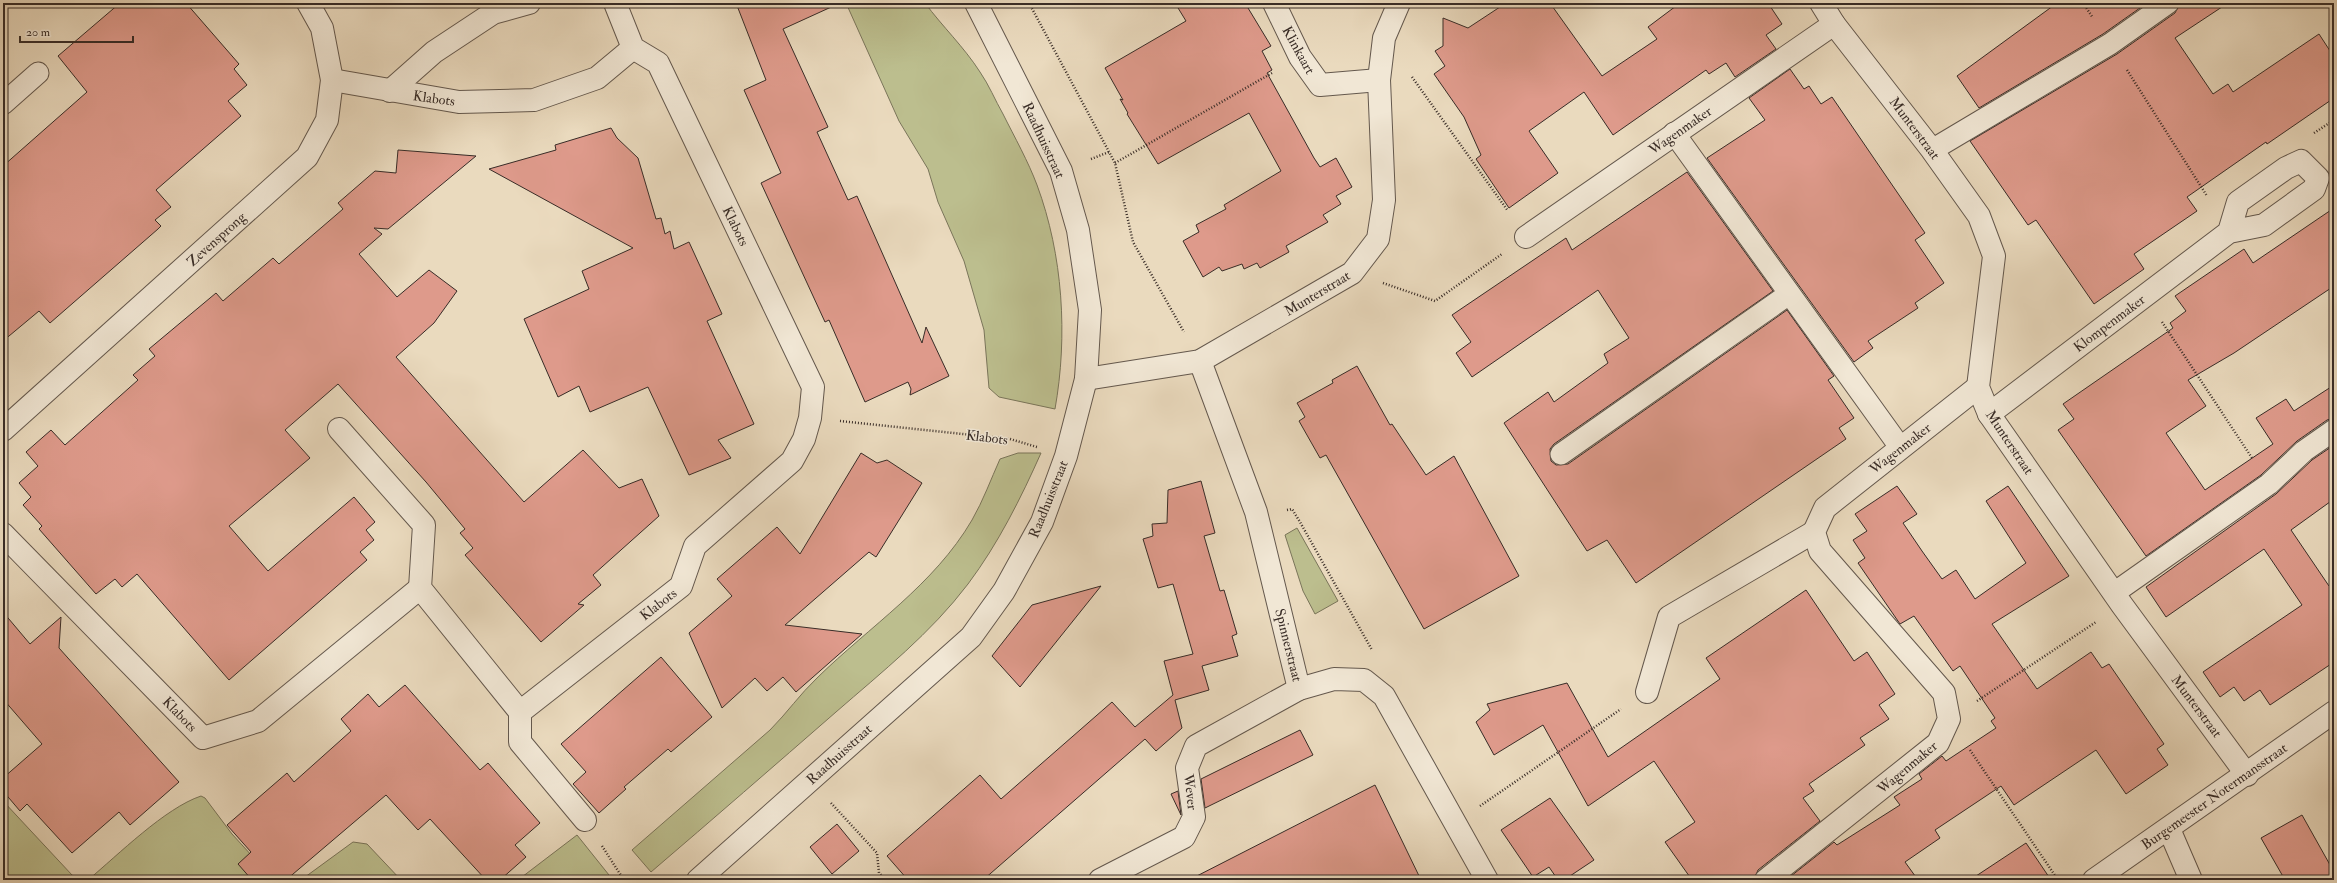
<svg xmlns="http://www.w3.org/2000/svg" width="2337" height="883" viewBox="0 0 2337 883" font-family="'IM FELL Double Pica',serif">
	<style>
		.green { fill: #bcbe8e; stroke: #7a755a }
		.building { fill: #de9a8b; stroke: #382c27 }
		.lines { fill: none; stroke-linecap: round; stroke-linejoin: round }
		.service-casing { stroke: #64584d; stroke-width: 23 }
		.minor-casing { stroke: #64584d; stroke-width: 24 }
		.tertiary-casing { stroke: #64584d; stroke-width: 24 }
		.path { stroke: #382c27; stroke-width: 2.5; stroke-dasharray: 1 2; stroke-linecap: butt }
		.service { stroke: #f1e7d5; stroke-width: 21 }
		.minor { stroke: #f1e7d5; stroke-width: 22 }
		.tertiary { stroke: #f1e7d5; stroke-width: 22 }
		.labels { text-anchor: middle; stroke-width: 3; stroke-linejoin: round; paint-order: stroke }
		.street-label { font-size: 14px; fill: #382c27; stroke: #f1e7d5 }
	</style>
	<rect width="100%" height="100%" fill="#eadabe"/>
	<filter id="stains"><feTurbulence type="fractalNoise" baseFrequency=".005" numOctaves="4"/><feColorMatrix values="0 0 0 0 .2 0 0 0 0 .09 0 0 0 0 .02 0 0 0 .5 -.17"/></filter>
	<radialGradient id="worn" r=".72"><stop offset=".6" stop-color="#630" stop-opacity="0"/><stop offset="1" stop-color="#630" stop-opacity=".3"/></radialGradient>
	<!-- green -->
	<g class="green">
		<path d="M846 3H925C942 26 964 47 980 72 989 85 995 100 1003 114 1015 138 1028 161 1037 185 1063 255 1068 336 1055 409L999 397 989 388 984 330 964 261 938 202 928 169 899 121Z"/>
		<path d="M1018 453H1041C1021 498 998 544 968 584 931 633 882 672 836 712 774 766 713 819 651 872L632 850 770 730C787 713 800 694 817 678 870 626 934 585 972 520 983 501 991 479 1000 459Z"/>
		<polygon points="1297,528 1338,601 1315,614 1303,591 1285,535"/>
		<path d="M201 796 205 798 232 834 274 880H88C118 855 165 808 201 796Z"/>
		<polygon points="3,801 72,875 79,880 3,880"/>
		<polygon points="577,835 613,880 518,880"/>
		<polygon points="353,842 367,844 401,880 301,880"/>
	</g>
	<!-- building -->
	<g class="building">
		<polygon points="120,3 186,3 239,64 234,69 247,85 228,101 241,116 156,190 171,207 155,220 161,226 158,229 50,323 39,311 3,341 3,166 87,92 58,56"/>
		<polygon points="736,3 840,3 783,29 828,127 817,132 848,200 857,196 922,343 926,327 949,376 910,395 911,389 908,382 865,402 829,320 825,322 761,183 781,173 744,90 766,80"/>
		<polygon points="1175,3 1245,3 1271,46 1262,51 1272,70 1267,73 1314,158 1320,167 1336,158 1352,187 1336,196 1341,204 1323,215 1328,222 1286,246 1289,252 1260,268 1257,263 1244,269 1242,264 1222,271 1219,267 1203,277 1183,241 1199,232 1196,225 1226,209 1224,205 1281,171 1249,113 1158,164 1127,114 1128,113 1120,99 1123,100 1105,68 1186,21"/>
		<polygon points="1506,3 1550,3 1602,76 1657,39 1648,27 1680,3 1768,3 1782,24 1766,35 1776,49 1735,77 1726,63 1709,74 1706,70 1613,135 1584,92 1529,131 1558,173 1509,208 1476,159 1481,155 1464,117 1434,74 1445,66 1435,51 1443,46 1443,18 1468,28"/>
		<polygon points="2057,3 2147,3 2103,34 1979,108 1957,76"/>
		<polygon points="2180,3 2228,3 2175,38 2213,94 2228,84 2233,92 2319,34 2334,57 2334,98 2267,144 2266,142 2187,197 2197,211 2134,254 2144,269 2094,304 2036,220 2028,225 1970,141 2117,54 2175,13"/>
		<polygon points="1790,69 1804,89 1809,86 1821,104 1832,97 1925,233 1915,240 1944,283 1915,303 1918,308 1868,341 1873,348 1854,362 1707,158 1765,120 1749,98"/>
		<polygon points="611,128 617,138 638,158 656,219 661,218 665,234 670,231 674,249 689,242 722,314 707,321 754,424 718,440 731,458 689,475 648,387 590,412 579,386 558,397 524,319 589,289 582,271 633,248 489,169 556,150 555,145"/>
		<polygon points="398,150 476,156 388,229 374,228 382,234 359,254 397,297 429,270 457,291 434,323 396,357 524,502 583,450 619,488 642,479 659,516 593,575 601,585 578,604 584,605 541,642 465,555 473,548 460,533 465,529 426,482 338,384 285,430 310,458 229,526 268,571 354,497 375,522 366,530 374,540 360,552 367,560 229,680 137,574 122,587 115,579 96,594 39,529 42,526 23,505 31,497 19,483 38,466 26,452 51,430 65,445 138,380 133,375 155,356 149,349 216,293 223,301 273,258 279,264 343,209 338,203 375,171 396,173"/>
		<polygon points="1687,172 1773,291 1554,444 1550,449 1551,461 1556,465 1568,464 1787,310 1834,376 1828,380 1854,418 1839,428 1846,439 1636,583 1607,540 1587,551 1504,423 1548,392 1554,402 1608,363 1604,354 1629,338 1598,290 1472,377 1456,353 1471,342 1452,315 1566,238 1572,250"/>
		<polygon points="2334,208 2334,286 2234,353 2188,380 2206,406 2166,433 2205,490 2273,444 2256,418 2286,399 2294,411 2334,385 2334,418 2327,420 2297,441 2261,475 2146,556 2058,430 2074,419 2063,404 2173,328 2170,323 2186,311 2175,296 2244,249 2253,263"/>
		<polygon points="1357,366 1390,425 1392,424 1426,475 1454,456 1519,576 1424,629 1326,455 1320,458 1299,421 1305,417 1297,403 1333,383 1332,380"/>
		<polygon points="2334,445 2334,499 2291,530 2329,586 2334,583 2334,662 2270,705 2260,690 2244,701 2234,687 2220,697 2203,672 2302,605 2264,549 2166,617 2146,587 2276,494 2312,460"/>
		<polygon points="861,453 877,463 887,460 922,483 876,557 869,552 785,625 862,634 796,692 783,677 767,691 755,678 722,708 689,633 732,596 717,579 777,527 800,554"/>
		<polygon points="1201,481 1215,533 1204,536 1220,591 1224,590 1237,634 1232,636 1238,656 1202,666 1209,690 1175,700 1182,728 1172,737 1156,751 1145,739 983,880 908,880 887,856 980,775 1001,799 1112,702 1135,727 1173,695 1164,661 1193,654 1173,584 1158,588 1143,539 1153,536 1152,524 1167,523 1168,490"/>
		<polygon points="1897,486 1917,514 1903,523 1922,551 1942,579 1956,570 1975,599 2026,563 1986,501 2008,486 2069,576 1992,624 2037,689 2091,652 2102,668 2109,664 2164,744 2157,749 2168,765 2126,794 2096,750 2014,805 2001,786 1935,830 1940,838 1905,862 1918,880 1786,880 1834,842 1837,845 1900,805 1894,797 1922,779 1919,774 1942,756 1946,761 1996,728 1991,721 1995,718 1960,666 1953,671 1914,616 1900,624 1858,563 1865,558 1853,540 1867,531 1855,514"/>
		<polygon points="1101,586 1020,687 992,656 1032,605"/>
		<polygon points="1806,590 1854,661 1867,652 1895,694 1879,705 1889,719 1860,738 1865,745 1809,784 1814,791 1803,798 1820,821 1758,870 1754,880 1692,880 1665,842 1695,822 1654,761 1588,806 1543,725 1494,755 1476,722 1490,710 1487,704 1567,683 1608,757 1720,679 1706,658"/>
		<polygon points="3,612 30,644 61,617 59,648 179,782 130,825 119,812 72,853 27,804 20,811 3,791 3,778 42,744 3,699"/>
		<polygon points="661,657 712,717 671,752 668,749 624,787 626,789 599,813 573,784 586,772 561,744"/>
		<polygon points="405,685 480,770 488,763 540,823 515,845 526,857 500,880 486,880 430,819 418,830 386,795 286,880 252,880 238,864 251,852 227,825 287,773 294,782 351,731 341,719 368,694 379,707"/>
		<polygon points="1300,730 1313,755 1205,808 1201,779"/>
		<polygon points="1375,785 1421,880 1189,880"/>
		<polygon points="1178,791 1181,815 1171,794"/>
		<polygon points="1550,798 1594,860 1564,880 1558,880 1549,867 1533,877 1501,830"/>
		<polygon points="2302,815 2334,872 2334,880 2285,880 2261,838"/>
		<polygon points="837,824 859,851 832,874 810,847"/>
		<polygon points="2026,843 2051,880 1970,880"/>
	</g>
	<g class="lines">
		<defs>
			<g id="service">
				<polyline points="3,104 38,73"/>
				<polyline points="1674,133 1900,447"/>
				<polyline points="1932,150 2110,44 2168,3"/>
				<polyline points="1561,454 1789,294"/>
				<polyline points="2114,593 2269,484 2304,451 2334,430"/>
			</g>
			<g id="minor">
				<polyline points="1274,3 1300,57 1320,85 1379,80"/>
				<polyline points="1821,3 1834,24 1932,150 1979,216 1994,256 1978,387 1989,414 2122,605 2247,775"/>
				<polyline points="332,80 459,102 534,100 597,78 633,48"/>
				<polyline points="390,91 434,52 493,13 529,3"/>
				<polyline points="1526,237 1834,24"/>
				<polyline points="1200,361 1256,512 1299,689 1334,679 1364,680 1384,696 1487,880"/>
				<polyline points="1086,379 1200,361 1352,273 1378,239 1384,200 1379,80 1384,38 1399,3"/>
				<polyline points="1989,414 2229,232 2264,225 2314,189 2318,178 2301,161 2286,168 2238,202 2229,232"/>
				<polyline points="339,429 424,525 420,588 520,712 520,742 585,820"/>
				<polyline points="3,430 307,157 327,120 332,80 322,28 308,3"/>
				<polyline points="3,534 203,738 258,721 420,588"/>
				<polyline points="1647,692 1669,617 1814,532"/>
				<polyline points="520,712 681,586 695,546 792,461 804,439 810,418 813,387 658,63 633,48 615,3"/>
				<polyline points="2169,829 2191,880"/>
				<polyline points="1100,880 1184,837 1194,817 1187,768 1196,746 1299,689"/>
				<polyline points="1766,880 1938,743 1949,719 1944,693 1820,551 1814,532 1825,508 1978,387"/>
				<polyline points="2094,880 2334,712"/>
			</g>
			<polyline id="tertiary" points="698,880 971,637 1004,591 1042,522 1066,456 1086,379 1090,310 1078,230 1061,171 976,3"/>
		</defs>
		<!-- service casing -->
		<use href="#service" class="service-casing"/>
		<!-- minor casing -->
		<use href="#minor" class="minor-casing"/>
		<!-- tertiary casing -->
		<use href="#tertiary" class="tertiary-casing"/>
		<!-- path -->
		<g class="path">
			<polyline points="1029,3 1115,163 1133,242 1184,332"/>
			<polyline points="2083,3 2093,18"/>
			<polyline points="2328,3 2329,5 2334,4"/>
			<polyline points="2127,70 2207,196"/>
			<polyline points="1412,77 1508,211"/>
			<polyline points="2314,133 2334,120"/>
			<polyline points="1091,159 1109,152"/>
			<polyline points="1115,163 1272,73"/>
			<polyline points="1383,283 1435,301 1502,254"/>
			<polyline points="2162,322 2252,458"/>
			<polyline points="840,421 1010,439 1037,447"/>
			<polyline points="1287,510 1292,509 1300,522 1372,650"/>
			<polyline points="1977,701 2096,622"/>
			<polyline points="1970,750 2058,880"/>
			<polyline points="831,803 877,853 879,873 886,880"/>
			<polyline points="1480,806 1621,709"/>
			<polyline points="602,846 624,880"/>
		</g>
		<!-- service -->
		<use href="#service" class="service"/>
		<!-- minor -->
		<use href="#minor" class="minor"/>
		<!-- tertiary -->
		<use href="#tertiary" class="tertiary"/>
	</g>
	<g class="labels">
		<!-- street labels -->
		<g class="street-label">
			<text transform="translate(1299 50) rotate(61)" y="5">Klinkaart</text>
			<text transform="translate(434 98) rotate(8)" y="5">Klabots</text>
			<text transform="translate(1915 128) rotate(53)" y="5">Munterstraat</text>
			<text transform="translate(1680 130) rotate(-35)" y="5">Wagenmaker</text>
			<text transform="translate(1044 140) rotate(65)" y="5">Raadhuisstraat</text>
			<text transform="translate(736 226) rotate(64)" y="5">Klabots</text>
			<text transform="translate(216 239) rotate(-42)" y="5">Zevensprong</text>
			<text transform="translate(1317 293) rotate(-31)" y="5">Munterstraat</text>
			<text transform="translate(2109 323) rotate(-37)" y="5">Klompenmaker</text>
			<text transform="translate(987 437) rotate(7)" y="5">Klabots</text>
			<text transform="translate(2010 442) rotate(56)" y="5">Munterstraat</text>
			<text transform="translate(1900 448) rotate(-38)" y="5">Wagenmaker</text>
			<text transform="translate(1048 499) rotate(-68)" y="5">Raadhuisstraat</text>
			<text transform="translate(658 604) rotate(-38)" y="5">Klabots</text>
			<text transform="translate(1289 645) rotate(76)" y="5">Spinnerstraat</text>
			<text transform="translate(2197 706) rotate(53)" y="5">Munterstraat</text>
			<text transform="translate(180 714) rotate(46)" y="5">Klabots</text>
			<text transform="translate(839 754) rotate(-42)" y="5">Raadhuisstraat</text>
			<text transform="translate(1907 767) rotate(-40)" y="5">Wagenmaker</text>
			<text transform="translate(1191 792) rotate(83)" y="5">Wever</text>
			<text transform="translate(2214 796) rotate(-35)" y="5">Burgemeester Notermansstraat</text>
		</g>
	</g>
	<!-- margin -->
	<rect width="2337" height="883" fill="none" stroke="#eadabe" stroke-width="16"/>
	<rect x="4" y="4" width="2329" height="875" fill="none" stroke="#382c27" stroke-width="2"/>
	<rect x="8" y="8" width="2321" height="867" fill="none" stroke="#382c27"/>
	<!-- scale -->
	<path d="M20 36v6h113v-6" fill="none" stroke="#382c27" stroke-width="2"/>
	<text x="26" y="36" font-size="12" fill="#382c27" stroke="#f1e7d5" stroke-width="3" paint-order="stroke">20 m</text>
	<rect width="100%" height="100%" filter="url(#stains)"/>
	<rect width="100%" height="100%" fill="url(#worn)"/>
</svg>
